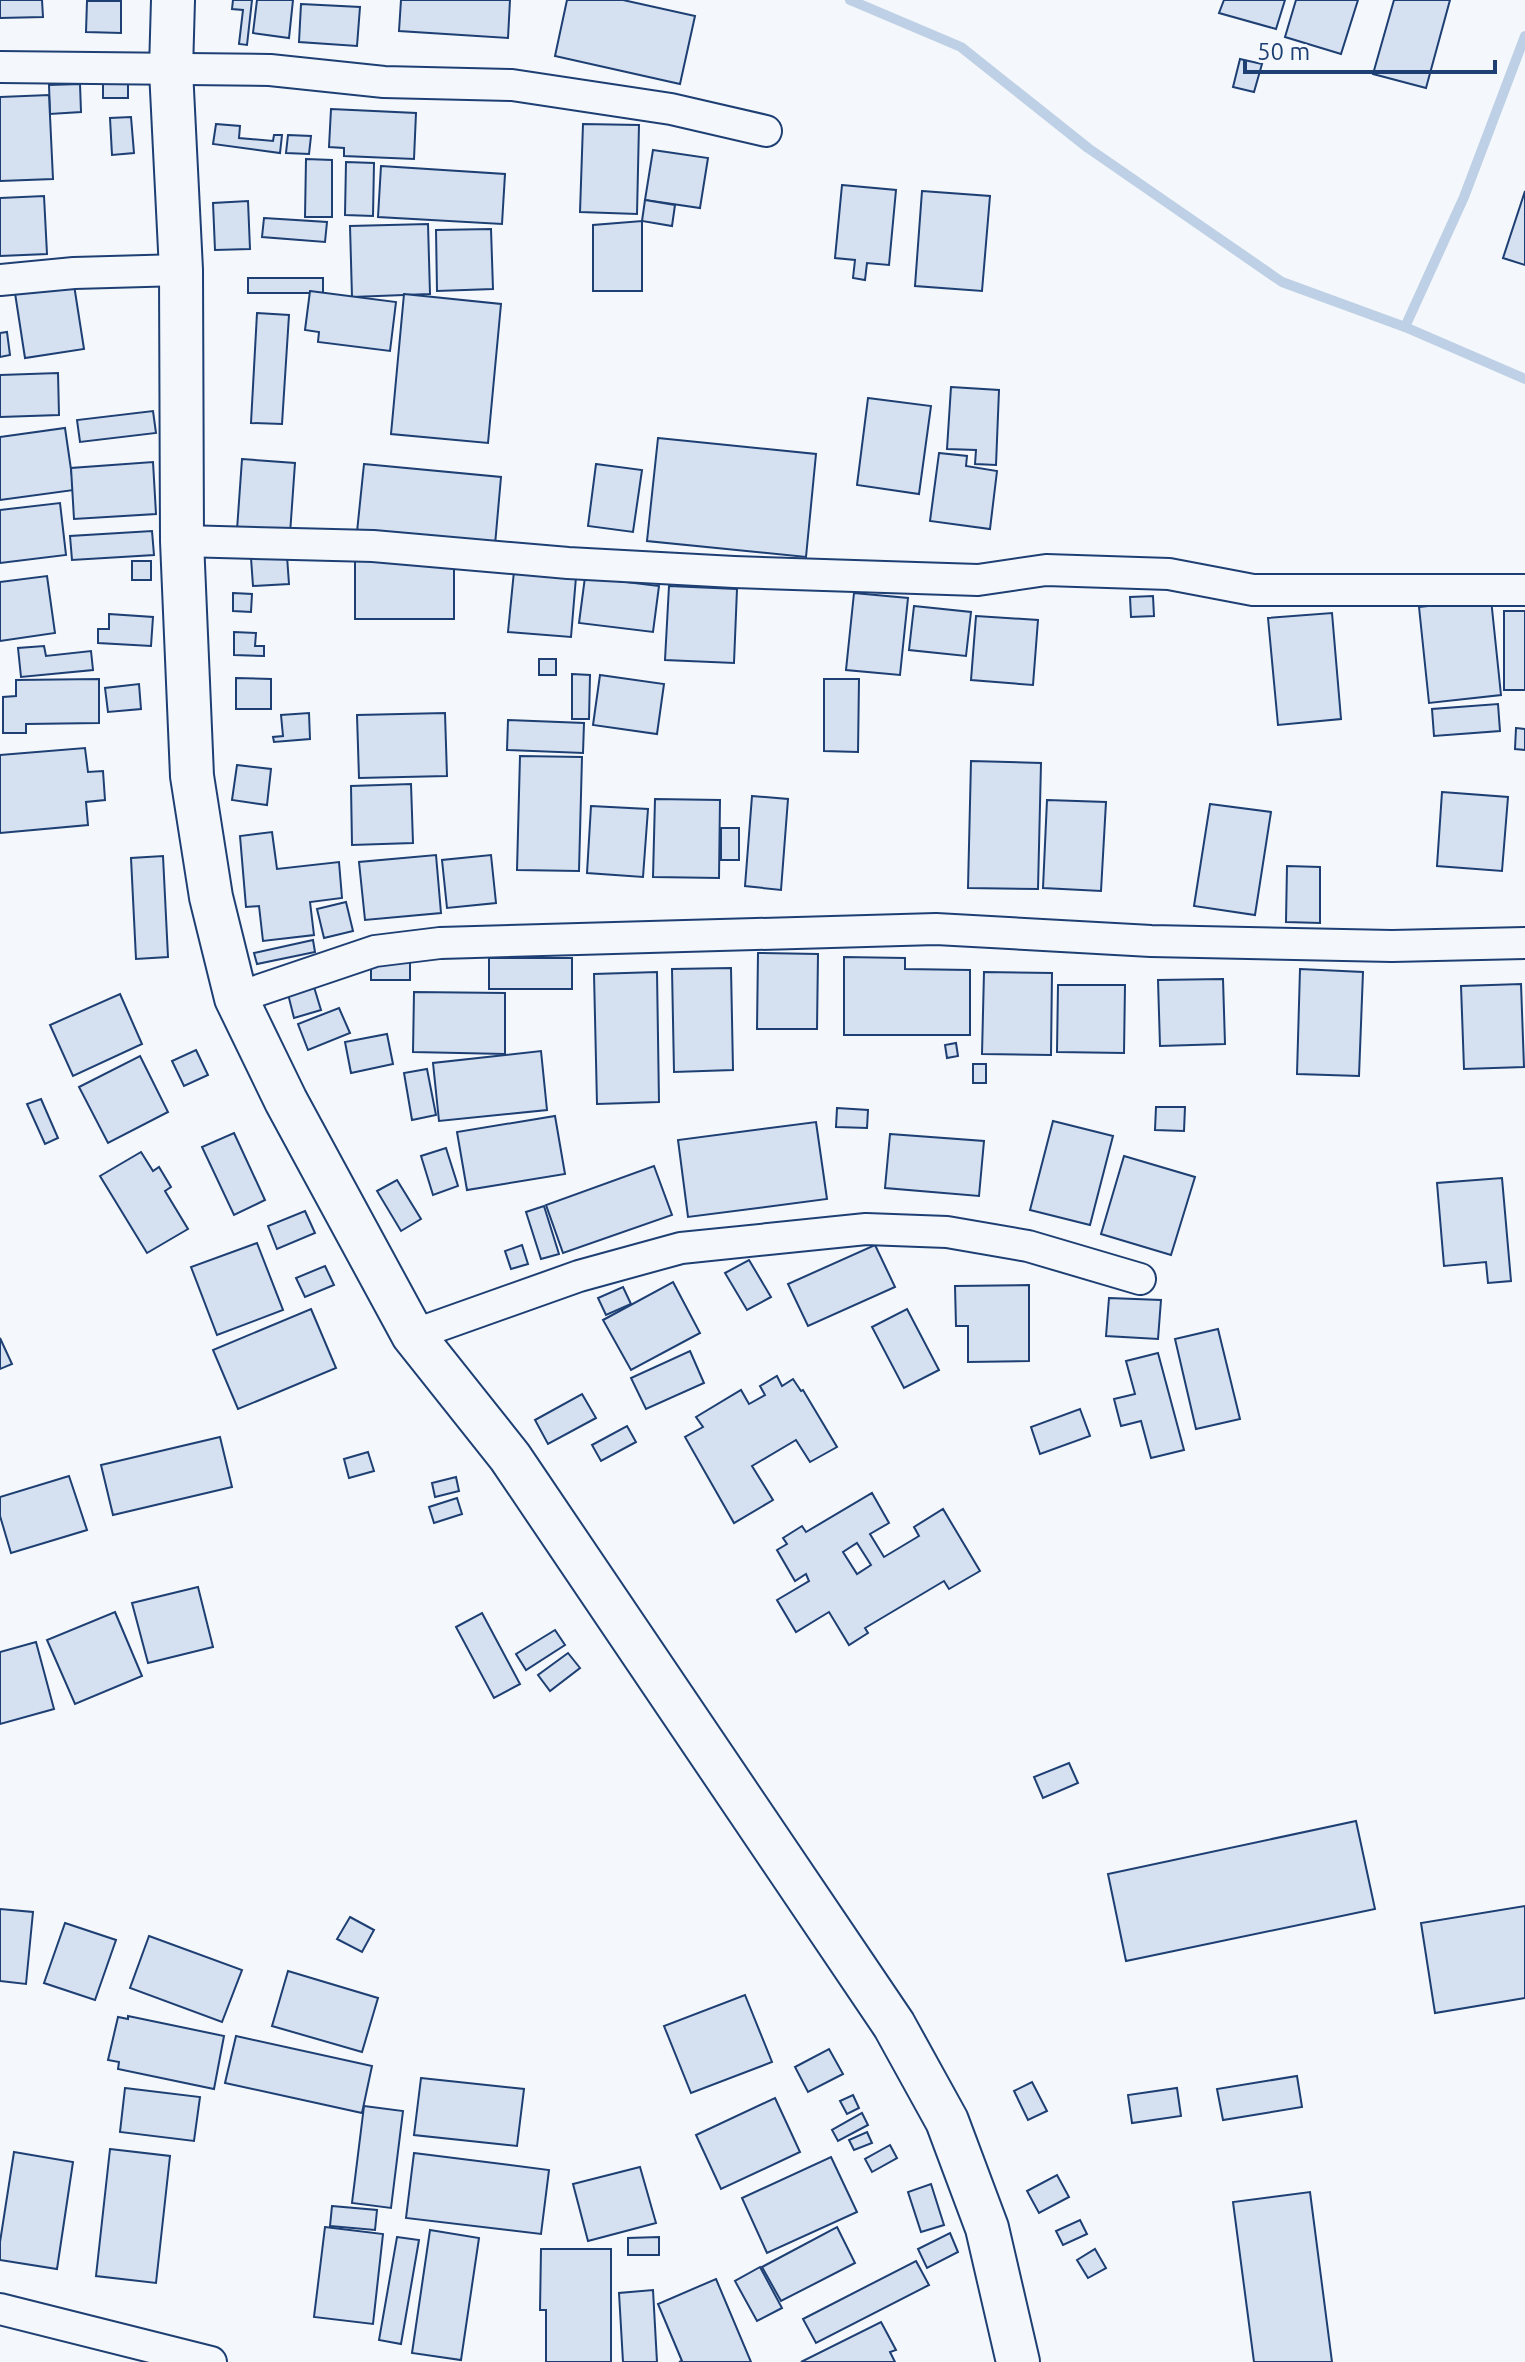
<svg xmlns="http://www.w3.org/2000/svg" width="1525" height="2362" viewBox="0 0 1525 2362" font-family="Ubuntu,sans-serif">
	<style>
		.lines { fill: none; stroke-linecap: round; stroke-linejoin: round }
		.stream { stroke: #bed0e5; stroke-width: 10 }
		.building { fill: #d5e0f0; stroke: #1d3f73; stroke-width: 2; fill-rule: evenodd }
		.street-casing { stroke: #1d3f73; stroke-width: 34 }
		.secondary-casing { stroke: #1d3f73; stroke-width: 46 }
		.street { stroke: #f4f7fb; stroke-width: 30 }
		.secondary { stroke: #f4f7fb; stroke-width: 42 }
	</style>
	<rect width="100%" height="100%" fill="#f4f7fb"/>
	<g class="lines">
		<!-- stream -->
		<g class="stream">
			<polyline points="850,0 961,47 1088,148 1282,282 1405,327 1525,379"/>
			<polyline points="1405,327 1464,197 1525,36"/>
		</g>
	</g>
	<!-- building -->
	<g class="building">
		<polygon points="0,0 42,0 43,17 0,18"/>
		<polygon points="233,0 252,0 247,45 239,44 243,10 232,9"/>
		<polygon points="257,0 293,0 289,38 253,33"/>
		<polygon points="401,0 510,0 508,38 399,31"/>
		<polygon points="567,0 623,0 695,16 680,84 555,56"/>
		<polygon points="1224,0 1285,0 1276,29 1219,13"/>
		<polygon points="1296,0 1358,0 1341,54 1285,37"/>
		<polygon points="1394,0 1450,0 1426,88 1373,74"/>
		<polygon points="87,1 121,1 121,33 86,32"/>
		<polygon points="301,4 360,7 357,46 299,42"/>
		<polygon points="1240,59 1262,64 1254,92 1233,87"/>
		<polygon points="103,82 128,83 128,98 103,98"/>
		<polygon points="80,84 81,112 50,114 49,85"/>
		<polygon points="49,95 53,179 0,181 0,97"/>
		<polygon points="331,109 416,113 414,159 344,156 344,148 329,147"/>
		<polygon points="131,117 134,153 112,155 110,118"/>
		<polygon points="216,124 240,126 239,138 273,141 274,135 282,135 280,153 213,144"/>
		<polygon points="583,124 639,125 637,214 580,212"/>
		<polygon points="288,135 311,136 309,154 286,153"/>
		<polygon points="653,150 708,158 700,208 645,200"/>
		<polygon points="306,159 332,160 332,217 305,217"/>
		<polygon points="346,162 374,163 373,216 345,215"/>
		<polygon points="381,166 505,174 502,224 378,217"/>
		<polygon points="842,185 896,190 889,265 867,263 865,280 853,278 855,260 835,258"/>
		<polygon points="922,191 990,196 982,291 915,286"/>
		<polygon points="1525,191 1525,265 1503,258"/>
		<polygon points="44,196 47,254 0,256 0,198"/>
		<polygon points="645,200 675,205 672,226 642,221"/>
		<polygon points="248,201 250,249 215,250 213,203"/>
		<polygon points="264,218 327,222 325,242 262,237"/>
		<polygon points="642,221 642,291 593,291 593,225"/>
		<polygon points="428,224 430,294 352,297 350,226"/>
		<polygon points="491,229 493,289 437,291 436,230"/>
		<rect x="248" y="278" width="75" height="15"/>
		<polygon points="74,285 84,349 25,358 15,293"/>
		<polygon points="310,291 396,302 390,351 318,342 319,332 305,330"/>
		<polygon points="404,294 501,304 488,443 391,434"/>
		<polygon points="257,313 289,315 282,424 251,423"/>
		<polygon points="7,332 10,355 0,357 0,333"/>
		<polygon points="58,373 59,415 0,417 0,375"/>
		<polygon points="951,387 999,390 996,465 975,464 976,450 947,449"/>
		<polygon points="868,398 931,406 919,494 857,485"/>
		<polygon points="153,411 156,433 80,442 77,420"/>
		<polygon points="65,428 74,490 0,500 0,437"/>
		<polygon points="658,438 816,454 806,557 647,541"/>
		<polygon points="939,453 967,456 966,466 997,471 990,529 930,521"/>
		<polygon points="242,459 295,463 290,534 237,530"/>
		<polygon points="153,462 156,514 74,519 71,468"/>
		<polygon points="364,464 501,477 495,545 357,532"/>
		<polygon points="596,464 642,470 633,532 588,526"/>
		<polygon points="60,503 66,555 0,563 0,510"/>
		<polygon points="152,531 154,555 72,560 70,536"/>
		<polygon points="287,556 289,584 253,586 251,558"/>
		<rect x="132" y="561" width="19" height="19"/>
		<rect x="355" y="561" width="99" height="58"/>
		<polygon points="514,571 576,577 571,637 508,632"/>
		<polygon points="47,576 55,633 0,641 0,582"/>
		<polygon points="585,577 659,586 653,632 579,623"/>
		<polygon points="669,586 737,589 734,663 665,660"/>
		<polygon points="233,593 252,594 251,612 233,611"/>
		<polygon points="854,593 908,598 900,675 846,670"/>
		<polygon points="1153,596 1154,616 1131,617 1130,597"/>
		<polygon points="1491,599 1501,695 1429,703 1419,607"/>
		<polygon points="914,606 971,612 966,656 909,650"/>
		<rect x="1504" y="611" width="21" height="79"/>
		<polygon points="1332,613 1341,719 1278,725 1268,618"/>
		<polygon points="109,614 153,617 151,646 98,643 98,629 109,629"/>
		<polygon points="976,616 1038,620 1033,685 971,680"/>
		<polygon points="234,632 256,633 255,646 264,646 264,656 234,655"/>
		<polygon points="44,646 46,656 91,651 93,670 21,677 18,648"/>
		<rect x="539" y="659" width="17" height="16"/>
		<polygon points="572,674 590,675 589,719 572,719"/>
		<polygon points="600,675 664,684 657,734 593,725"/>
		<polygon points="236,678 271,679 271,709 236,709"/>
		<polygon points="99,679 99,723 26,724 26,733 3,733 3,697 16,696 16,680"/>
		<polygon points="824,679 859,679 858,752 824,751"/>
		<polygon points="139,684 141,709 108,712 105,688"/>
		<polygon points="1498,704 1500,731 1434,736 1432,709"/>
		<polygon points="309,713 310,739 274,742 273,737 283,736 281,715"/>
		<polygon points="445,713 447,776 359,778 357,715"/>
		<polygon points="508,720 584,723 583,753 507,750"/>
		<polygon points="1516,728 1525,729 1525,750 1515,749"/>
		<polygon points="85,748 88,772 103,771 105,800 86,802 88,825 0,833 0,755"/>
		<polygon points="520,756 582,757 579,871 517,870"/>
		<polygon points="971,761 1041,763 1038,889 968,888"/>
		<polygon points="237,765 271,769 267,805 232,800"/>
		<polygon points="411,784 413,843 352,845 351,786"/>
		<polygon points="1442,792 1508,797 1502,871 1437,866"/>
		<polygon points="752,796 788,799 781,890 745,886"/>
		<polygon points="655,799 720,800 719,878 653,877"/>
		<polygon points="1047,800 1106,802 1101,891 1043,888"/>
		<polygon points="1210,804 1271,812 1255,915 1194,906"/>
		<polygon points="591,806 648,809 643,877 587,873"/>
		<rect x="721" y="828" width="18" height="32"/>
		<polygon points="272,832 277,869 339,862 342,898 310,902 314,935 263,941 259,906 246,907 240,836"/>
		<polygon points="436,855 441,913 365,920 359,862"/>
		<polygon points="491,855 496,903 447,908 442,860"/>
		<polygon points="163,856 168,957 136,959 131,858"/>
		<polygon points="1287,866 1320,867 1320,923 1286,922"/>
		<polygon points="346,902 353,931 324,938 317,909"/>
		<polygon points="313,940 315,952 257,964 254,953"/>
		<polygon points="758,953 818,954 817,1029 757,1029"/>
		<polygon points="844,957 905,958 905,969 970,970 970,1035 844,1035"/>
		<rect x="371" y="958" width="39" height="22"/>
		<rect x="489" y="958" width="83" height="31"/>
		<polygon points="731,968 733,1070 674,1072 672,969"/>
		<polygon points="1300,969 1363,972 1359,1076 1297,1074"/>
		<polygon points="657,972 659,1102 597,1104 594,974"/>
		<polygon points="984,972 1052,973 1051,1055 982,1054"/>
		<polygon points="1223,979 1225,1044 1160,1046 1158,980"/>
		<polygon points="1521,984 1524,1067 1464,1069 1461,986"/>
		<polygon points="1058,985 1125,985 1124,1053 1057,1052"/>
		<polygon points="314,987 321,1010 294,1018 288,994"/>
		<polygon points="414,992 505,993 505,1054 413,1052"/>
		<polygon points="120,994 142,1044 73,1076 50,1025"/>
		<polygon points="339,1008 350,1033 308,1050 298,1024"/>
		<polygon points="387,1034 393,1064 351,1073 345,1042"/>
		<polygon points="956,1043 958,1056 947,1058 945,1045"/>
		<polygon points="196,1050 208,1075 184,1086 172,1061"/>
		<polygon points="541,1051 547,1110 439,1121 433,1063"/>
		<polygon points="140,1056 168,1112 108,1143 79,1087"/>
		<rect x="973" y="1064" width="13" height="19"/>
		<polygon points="427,1069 436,1115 412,1120 404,1073"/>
		<polygon points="41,1099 58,1138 45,1144 27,1104"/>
		<polygon points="1156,1107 1185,1107 1184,1131 1155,1130"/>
		<polygon points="837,1108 868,1110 867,1128 836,1127"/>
		<polygon points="555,1116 565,1174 467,1190 457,1132"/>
		<polygon points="1053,1121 1113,1136 1090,1225 1030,1210"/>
		<polygon points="816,1122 827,1199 688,1217 678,1140"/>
		<polygon points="234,1133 265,1200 234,1215 202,1147"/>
		<polygon points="890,1134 984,1141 979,1196 885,1188"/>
		<polygon points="446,1148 458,1186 433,1195 421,1156"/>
		<polygon points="141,1152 153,1171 159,1167 171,1187 165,1191 188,1229 147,1253 100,1176"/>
		<polygon points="1124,1156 1195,1177 1171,1255 1101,1234"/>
		<polygon points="654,1166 672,1215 563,1253 546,1205"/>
		<polygon points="1502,1178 1511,1281 1488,1283 1486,1262 1444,1266 1437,1183"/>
		<polygon points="397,1180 421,1219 401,1231 377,1191"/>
		<polygon points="544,1206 559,1254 541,1259 526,1212"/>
		<polygon points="305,1211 315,1233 277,1249 268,1226"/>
		<polygon points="257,1243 283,1310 217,1335 191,1267"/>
		<polygon points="522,1245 528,1264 511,1269 505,1251"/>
		<polygon points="875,1245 895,1287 808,1326 788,1284"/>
		<polygon points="749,1260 771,1297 747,1310 725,1273"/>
		<polygon points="325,1266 334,1285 305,1297 296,1278"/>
		<polygon points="673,1282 700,1333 631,1370 603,1320"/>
		<polygon points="1029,1285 1029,1361 968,1362 968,1326 956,1326 955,1286"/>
		<polygon points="623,1287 631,1304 606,1315 598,1298"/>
		<polygon points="1109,1298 1161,1300 1158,1339 1106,1336"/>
		<polygon points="311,1309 336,1368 238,1409 213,1350"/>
		<polygon points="907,1309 939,1370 904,1388 872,1327"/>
		<polygon points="1218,1329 1240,1419 1196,1429 1175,1339"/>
		<polygon points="0,1338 12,1364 0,1369"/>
		<polygon points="690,1351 704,1383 646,1409 631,1378"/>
		<polygon points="1158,1353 1184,1450 1151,1458 1141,1421 1121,1426 1114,1399 1135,1394 1126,1361"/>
		<polygon points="777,1376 782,1386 793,1379 801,1391 803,1390 837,1447 810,1462 796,1440 752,1466 773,1500 734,1523 685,1437 703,1427 696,1417 741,1390 749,1404 765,1395 760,1386"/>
		<polygon points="582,1394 596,1418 548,1444 535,1420"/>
		<polygon points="1080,1409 1090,1436 1040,1454 1031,1427"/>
		<polygon points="627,1426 636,1442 601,1461 592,1445"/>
		<polygon points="220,1437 232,1487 113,1515 101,1465"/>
		<polygon points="368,1452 374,1471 349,1478 344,1459"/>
		<polygon points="69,1476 87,1530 11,1553 0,1516 0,1497"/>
		<polygon points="456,1477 459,1491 435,1497 432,1483"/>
		<path d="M872 1493 889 1523 870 1534 884 1557 919 1536 914 1527 943 1509 980 1571 949 1589 944 1581 865 1628 868 1633 849 1645 829 1612 796 1632 777 1600 809 1581 806 1574 795 1581 777 1550 787 1544 783 1538 802 1526 806 1532ZM857 1543 871 1565 857 1574 843 1552Z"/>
		<polygon points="457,1498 462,1514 434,1523 429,1507"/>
		<polygon points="198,1587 213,1647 148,1663 132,1603"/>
		<polygon points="115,1612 142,1676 75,1704 47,1640"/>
		<polygon points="482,1613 520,1684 494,1698 456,1627"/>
		<polygon points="555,1630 565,1645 526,1670 516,1654"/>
		<polygon points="36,1642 54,1709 0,1724 0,1652"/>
		<polygon points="568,1653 580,1668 550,1691 538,1675"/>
		<polygon points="1069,1763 1078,1783 1043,1798 1034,1777"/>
		<polygon points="1356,1821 1375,1909 1126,1961 1108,1874"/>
		<polygon points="1525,1906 1525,1998 1435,2013 1421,1923"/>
		<polygon points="0,1909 33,1912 26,1984 0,1981"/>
		<polygon points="350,1917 374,1930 362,1952 337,1939"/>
		<polygon points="65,1923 116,1940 95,2000 44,1983"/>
		<polygon points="149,1936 242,1970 222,2022 130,1988"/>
		<polygon points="288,1971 378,1998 362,2052 272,2026"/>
		<polygon points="745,1995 772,2062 691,2093 664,2026"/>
		<polygon points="128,2016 224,2036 214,2089 118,2069 119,2062 108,2060 118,2017 128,2019"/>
		<polygon points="236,2036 372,2066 362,2113 225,2083"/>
		<polygon points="829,2049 843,2074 808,2092 795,2067"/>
		<polygon points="1297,2076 1302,2107 1223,2120 1217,2089"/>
		<polygon points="421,2078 524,2089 517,2146 414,2135"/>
		<polygon points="1032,2082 1047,2111 1028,2120 1014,2091"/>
		<polygon points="125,2088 200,2097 194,2141 120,2132"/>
		<polygon points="1177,2088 1181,2116 1132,2123 1128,2095"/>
		<polygon points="853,2095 859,2108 847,2114 840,2101"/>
		<polygon points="775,2098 800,2152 721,2189 696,2135"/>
		<polygon points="364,2106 403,2111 391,2208 352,2203"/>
		<polygon points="862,2113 868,2125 838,2141 832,2130"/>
		<polygon points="867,2132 872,2143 854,2150 849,2140"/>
		<polygon points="890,2145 897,2158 872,2172 865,2159"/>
		<polygon points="110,2149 170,2156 156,2283 96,2276"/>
		<polygon points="14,2152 73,2162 57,2269 0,2260 0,2242"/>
		<polygon points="414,2153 549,2170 541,2234 406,2218"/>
		<polygon points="831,2157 857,2212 767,2253 742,2198"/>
		<polygon points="640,2167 656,2223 588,2241 573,2184"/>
		<polygon points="1057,2175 1069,2197 1039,2213 1027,2191"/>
		<polygon points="931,2184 944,2225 921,2232 908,2192"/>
		<polygon points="1310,2192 1332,2362 1254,2362 1233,2202"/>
		<polygon points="332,2206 377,2210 375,2230 330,2226"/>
		<polygon points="1080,2220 1087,2234 1063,2245 1056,2231"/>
		<polygon points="325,2227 383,2234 373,2324 314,2317"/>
		<polygon points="837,2227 855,2263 781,2301 762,2267"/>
		<polygon points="430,2230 479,2238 461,2360 412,2353"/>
		<polygon points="950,2233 958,2252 927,2268 918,2249"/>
		<polygon points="397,2237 419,2240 401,2344 379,2340"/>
		<polygon points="659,2237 659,2255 628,2255 628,2238"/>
		<polygon points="541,2249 611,2249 611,2362 546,2362 546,2310 540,2310"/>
		<polygon points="1095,2249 1106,2268 1088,2278 1077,2260"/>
		<polygon points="916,2261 929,2285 816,2343 803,2319"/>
		<polygon points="760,2267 782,2308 757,2321 735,2281"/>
		<polygon points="716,2279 751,2362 679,2362 682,2361 658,2304"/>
		<polygon points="653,2290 657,2362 623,2362 619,2293"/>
		<polygon points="881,2322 896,2350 890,2352 895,2362 801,2362"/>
	</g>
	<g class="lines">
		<defs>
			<g id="street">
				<polyline points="0,67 270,70 384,82 512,85 671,109 766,131"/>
				<polyline points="0,280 74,273 181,270"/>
				<polyline points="182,541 373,546 568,563 734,572 978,580 1046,570 1169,574 1253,590 1525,590"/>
				<polyline points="236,998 375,951 440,943 936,929 1151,941 1392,946 1525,943"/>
				<polyline points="413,1335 579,1276 681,1248 866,1229 947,1232 1028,1246 1140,1279"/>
				<polyline points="0,2309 211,2362"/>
			</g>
			<polyline id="secondary" points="173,0 171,70 181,270 182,541 192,776 211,897 236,998 286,1101 413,1335 510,1457 894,2025 947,2121 987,2228 1018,2362"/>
		</defs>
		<!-- street casing -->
		<use href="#street" class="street-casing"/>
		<!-- secondary casing -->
		<use href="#secondary" class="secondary-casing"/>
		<!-- street -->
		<use href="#street" class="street"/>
		<!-- secondary -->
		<use href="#secondary" class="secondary"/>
	</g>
	<!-- scale -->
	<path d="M1245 60v12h250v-12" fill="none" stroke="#1d3f73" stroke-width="4"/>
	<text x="1257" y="60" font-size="24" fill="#1d3f73" stroke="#f4f7fb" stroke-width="6" paint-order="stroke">50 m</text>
</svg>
